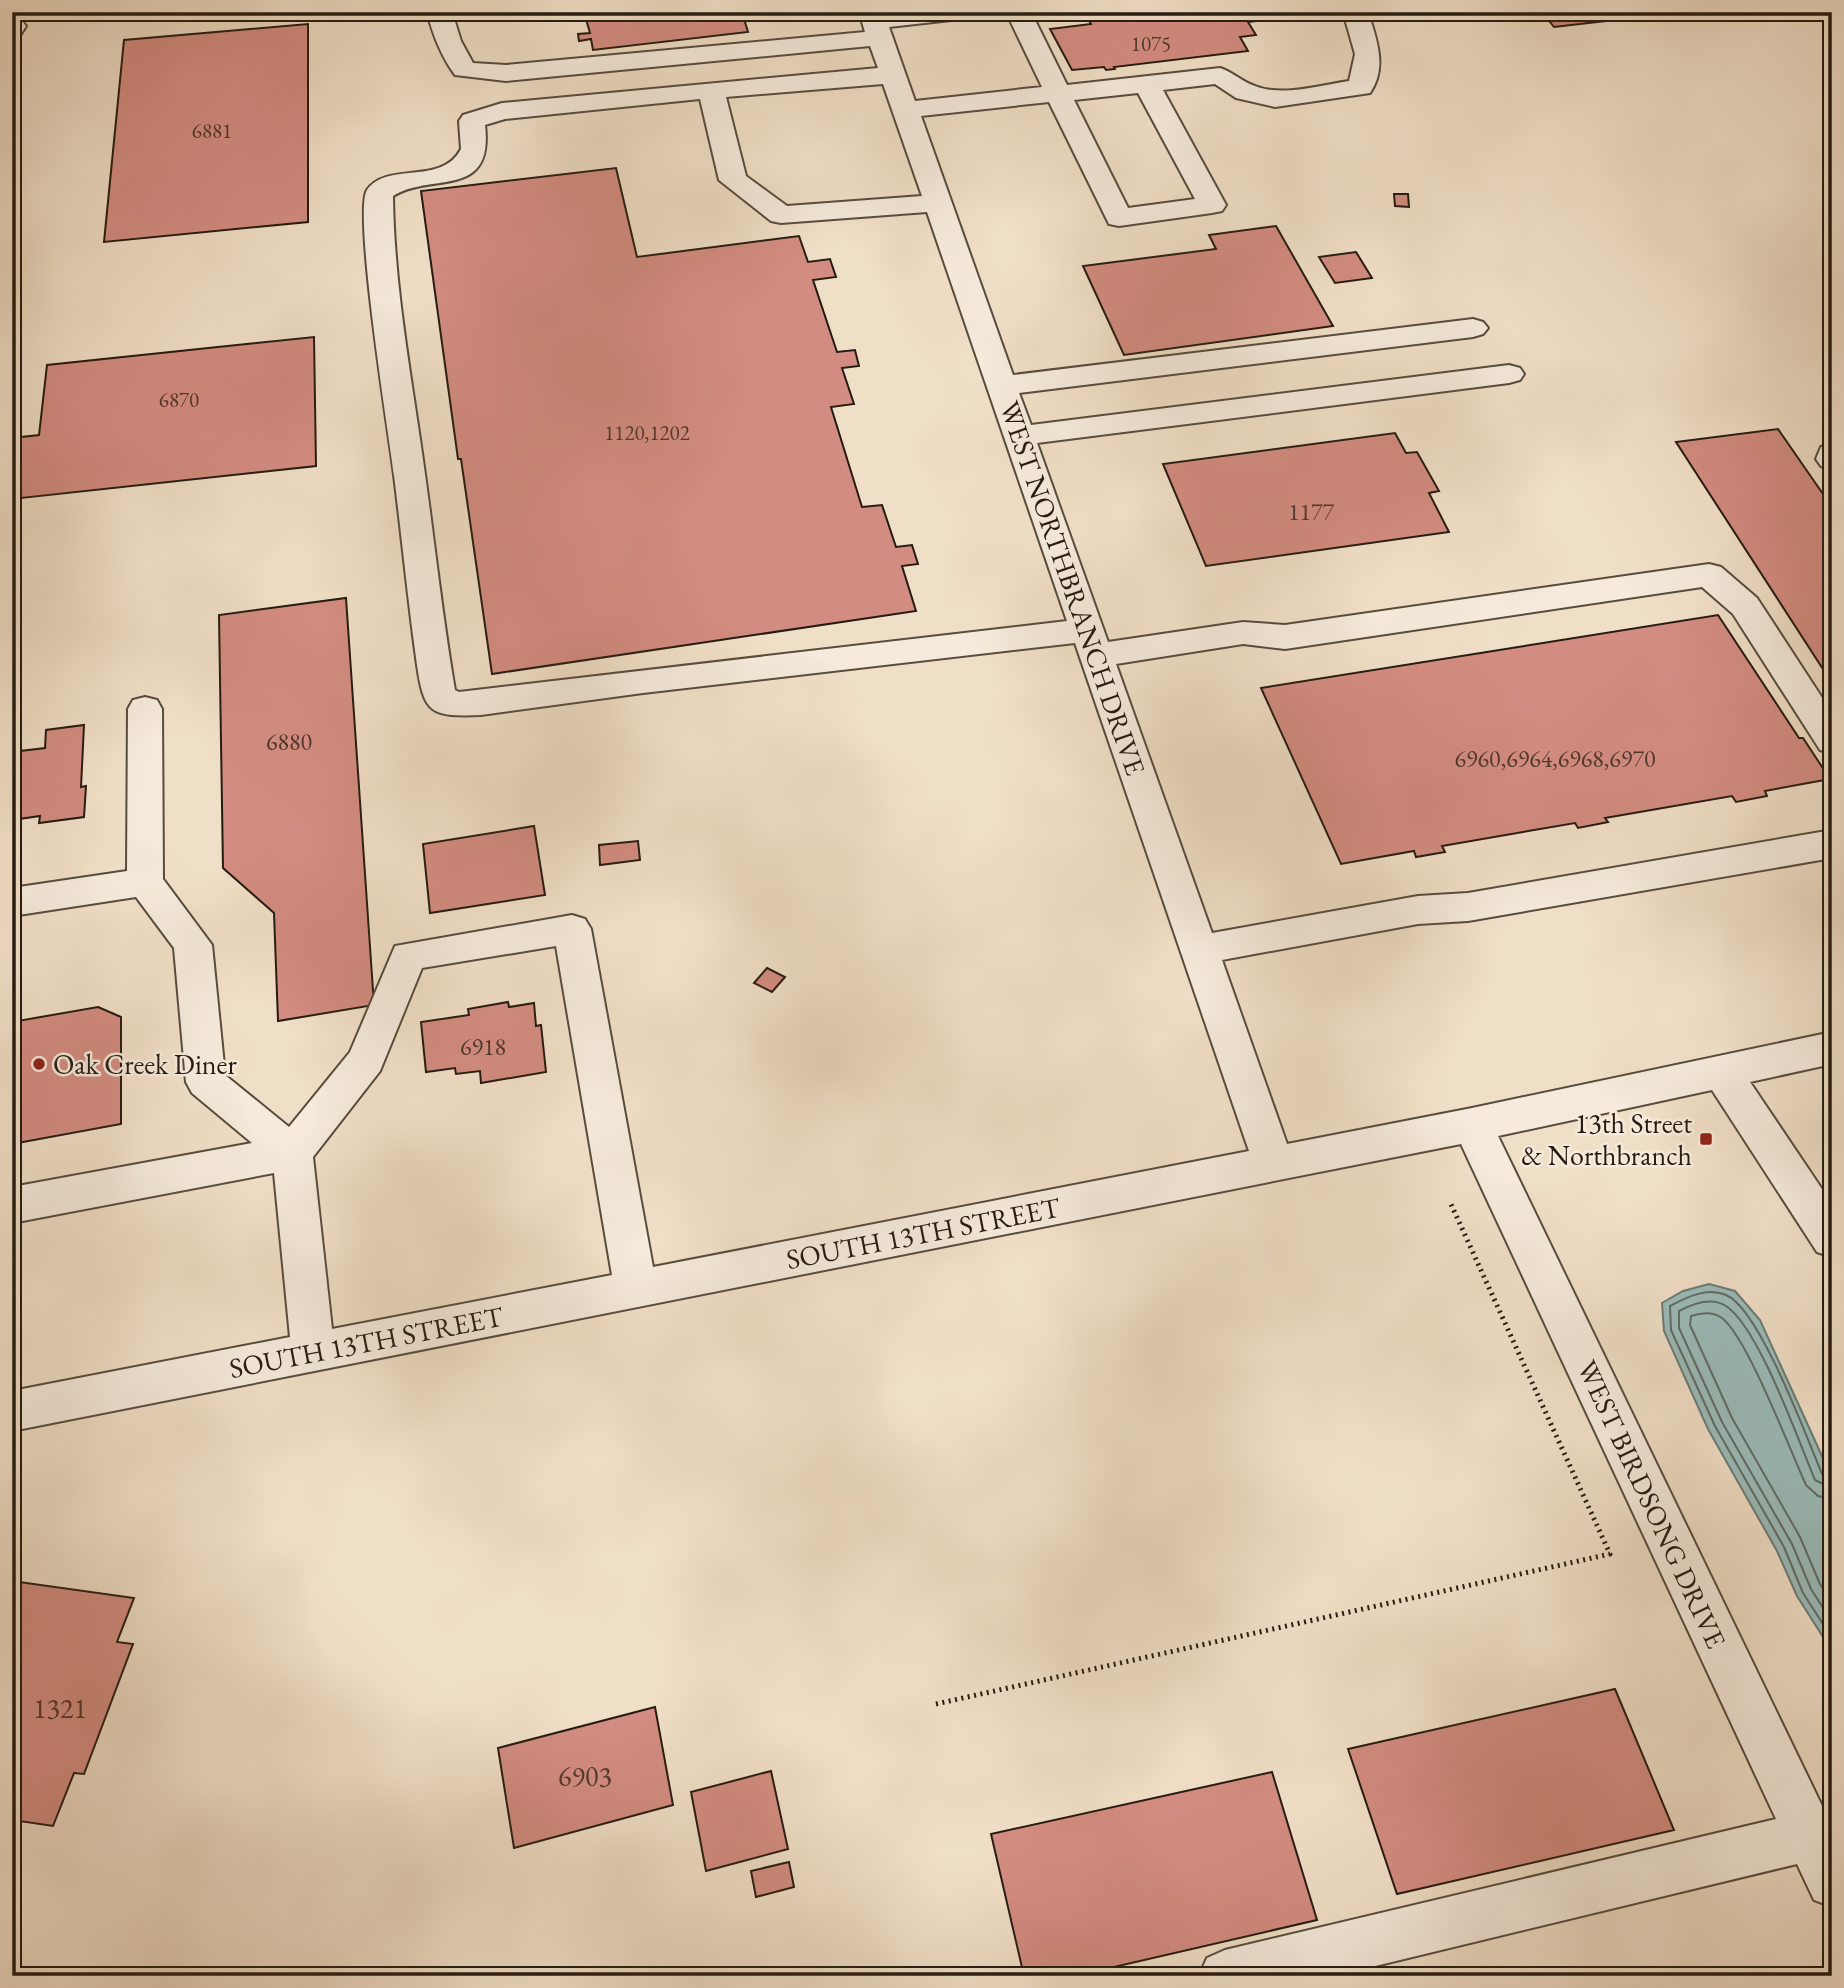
<svg xmlns="http://www.w3.org/2000/svg" width="1844" height="1988" viewBox="0 0 1844 1988" font-family="'EB Garamond',serif">
	<style>
		.water { fill: #9bbcba; stroke: #6c7c76; stroke-width: 2 }
		.lines { fill: none; stroke-linecap: round; stroke-linejoin: round }
		.shore { stroke: #606c66; stroke-width: 2 }
		.building { fill: #d38c81; stroke: #261b11; stroke-width: 2 }
		.minor-casing { stroke: #584c3e; stroke-width: 4 }
		.path { stroke: #261b11; stroke-width: 5; stroke-dasharray: 2 4.5; stroke-linecap: butt }
		.minor { fill: #f5eadb; fill-rule: evenodd }
		.poi-dot { fill: #8f2418; stroke: #f5eadb; stroke-width: 2.5 }
		.labels { text-anchor: middle; stroke-width: 5; stroke-linejoin: round; paint-order: stroke }
		.far-number-label { font-size: 21px; fill: #51372d }
		.number-label { font-size: 24px; fill: #51372d }
		.street-label { font-size: 28px; fill: #261b11; stroke: #f5eadb }
		.poi-label { font-size: 28px; fill: #261b11; stroke: #f5eadb; text-anchor: start }
		.near-number-label { font-size: 28px; fill: #51372d }
	</style>
	<rect width="100%" height="100%" fill="#f0dfc7"/>
	<filter id="stains"><feTurbulence type="fractalNoise" baseFrequency=".00286" numOctaves="4"/><feColorMatrix values="0 0 0 0 .2 0 0 0 0 .09 0 0 0 0 .02 0 0 0 .5 -.17"/></filter>
	<radialGradient id="worn" r=".72"><stop offset=".6" stop-color="#630" stop-opacity="0"/><stop offset="1" stop-color="#630" stop-opacity=".3"/></radialGradient>
	<!-- water -->
	<polygon class="water" points="1709,1284 1735,1291 1760,1320 1832,1478 1832,1651 1797,1596 1777,1551 1708,1429 1664,1331 1662,1303 1683,1291"/>
	<g class="lines">
		<!-- shore -->
		<g class="shore">
			<path d="M1832 1479 1822 1474C1807 1438 1759 1308 1726 1295 1707 1287 1687 1297 1670 1306L1671 1330 1715 1426 1784 1547 1803 1593 1832 1638"/>
			<path d="M1832 1488 1815 1480C1798 1440 1759 1328 1726 1306 1711 1296 1692 1304 1679 1311V1328L1722 1422 1792 1544 1811 1589 1832 1622"/>
			<path d="M1832 1499 1818 1496 1806 1485C1790 1450 1747 1337 1722 1318 1712 1311 1702 1313 1691 1316L1690 1325 1732 1418 1800 1537 1820 1584 1832 1602"/>
		</g>
	</g>
	<!-- building -->
	<g class="building">
		<polygon points="584,12 742,12 748,32 593,50 591,39 579,41 578,34 590,33"/>
		<polygon points="1084,12 1306,12 1308,15 1248,22 1256,35 1240,37 1248,51 1114,67 1115,69 1106,70 1104,67 1072,70 1050,29 1091,24"/>
		<polygon points="1542,12 1676,12 1676,13 1554,27"/>
		<polygon points="308,24 308,222 104,242 124,40"/>
		<polygon points="616,168 637,257 799,236 808,262 830,259 836,277 813,280 837,352 855,350 859,366 842,368 854,404 831,407 862,507 882,505 896,547 912,545 918,564 902,566 916,611 492,674 461,459 458,459 421,191"/>
		<polygon points="1394,194 1408,194 1409,207 1395,206"/>
		<polygon points="1276,226 1333,326 1124,355 1083,266 1216,249 1209,235"/>
		<polygon points="1356,252 1372,278 1335,283 1319,257"/>
		<polygon points="314,337 316,466 12,499 12,438 39,435 47,365"/>
		<polygon points="1778,429 1832,507 1832,683 1676,442"/>
		<polygon points="1395,433 1406,453 1417,452 1439,491 1429,493 1449,532 1206,566 1163,464"/>
		<polygon points="346,598 374,1005 278,1021 274,913 223,868 219,615"/>
		<polygon points="1718,615 1799,738 1803,738 1830,779 1765,791 1767,796 1736,802 1732,796 1605,818 1608,822 1578,828 1575,823 1442,846 1445,852 1416,857 1414,851 1341,864 1261,688"/>
		<polygon points="84,725 81,787 86,786 84,817 39,823 40,816 12,820 12,752 45,748 46,730"/>
		<polygon points="534,826 545,895 430,913 423,844"/>
		<polygon points="638,841 640,860 600,865 599,845"/>
		<polygon points="767,968 785,977 772,992 754,983"/>
		<polygon points="508,1002 509,1007 534,1003 536,1026 541,1025 546,1072 481,1083 480,1071 456,1074 455,1068 426,1072 421,1022 469,1015 468,1009"/>
		<polygon points="98,1007 121,1017 121,1124 12,1144 12,1022"/>
		<polygon points="12,1581 134,1598 117,1642 133,1644 84,1774 74,1773 53,1826 12,1820"/>
		<polygon points="1615,1689 1674,1830 1397,1894 1348,1749"/>
		<polygon points="655,1707 673,1805 514,1848 498,1748"/>
		<polygon points="771,1771 788,1849 706,1871 691,1792"/>
		<polygon points="1272,1772 1317,1920 1075,1976 1024,1976 991,1834"/>
		<polygon points="789,1862 794,1887 756,1897 751,1871"/>
	</g>
	<g class="lines">
		<defs>
			<g id="minor">
				<path d="M427 12H452L461 41 473 63 506 65 865 32 859 12H972L969 17 960 19 889 27 915 101 1042 87 1006 12H1031L1067 85 1220 68C1233 72 1242 82 1255 86 1283 97 1321 85 1349 81L1355 54 1343 12H1368C1376 38 1388 67 1370 93L1275 107 1236 98 1215 84 1163 90 1226 205 1222 211 1212 213 1119 226 1109 224 1049 102 921 116 1013 375 1473 319 1483 322 1488 328 1483 334 1473 337 1019 393 1031 425 1509 365 1520 368 1524 374 1520 380 1509 383 1037 443 1108 642 1243 622 1285 625 1709 564 1721 567 1757 598 1832 713V753L1820 750 1733 614 1702 587 1285 649 1243 644 1116 664 1212 933 1418 896 1468 893 1832 830V858L1468 921 1418 924 1222 960 1287 1144 1472 1108 1832 1032V1064L1750 1082 1832 1204V1257L1817 1252 1712 1090 1498 1136 1823 1808 1832 1806V1907L1814 1900 1797 1864 1334 1976H1199L1207 1958 1225 1950 1776 1819 1461 1144 12 1431V1391L290 1337 274 1173 12 1223V1187L252 1143 192 1093 186 1082 174 948 136 897 12 916V888L127 871 128 709 133 700 145 697 157 700 162 709 163 879 212 945 225 1075 289 1127 350 1052 395 946 572 915 585 919 591 929 653 1267 1249 1151 1075 643 643 693 481 715C431 717 424 714 417 665 408 602 402 538 394 475 389 435 353 211 367 190 387 161 442 186 461 149L459 121 463 115 502 103 878 68 870 46 506 81 455 75C441 56 433 35 427 12ZM883 84 922 196 787 206 746 176 726 97ZM1138 93 1195 199 1128 208 1074 100ZM700 99 719 180 771 221 781 223 927 212 1067 621 459 692 455 690C441 609 433 527 421 446 409 363 394 281 393 196 432 172 494 200 485 125L505 119ZM556 946 612 1275 332 1329 313 1157 380 1071 422 968Z"/>
				<polygon points="12,19 22,21 26,26 21,34 12,36"/>
				<polygon points="1832,444 1832,469 1821,466 1816,459 1821,447"/>
			</g>
		</defs>
		<!-- minor casing -->
		<use href="#minor" class="minor-casing"/>
		<!-- path -->
		<polyline class="path" points="936,1704 1610,1554 1450,1202"/>
		<!-- minor -->
		<use href="#minor" class="minor"/>
	</g>
	<!-- markers -->
	<g class="poi-dot">
		<circle cx="39" cy="1064" r="7"/>
		<rect x="1699" y="1132" width="14" height="14" rx="3.5"/>
	</g>
	<g class="labels">
		<!-- far-number labels -->
		<g class="far-number-label">
			<text x="1151" y="51">1075</text>
			<text x="212" y="138">6881</text>
			<text x="179" y="407">6870</text>
			<text x="647" y="440">1120,1202</text>
		</g>
		<!-- number labels -->
		<g class="number-label">
			<text x="1311" y="520">1177</text>
			<text x="289" y="750">6880</text>
			<text x="1555" y="767">6960,6964,6968,6970</text>
			<text x="483" y="1055">6918</text>
		</g>
		<!-- street labels -->
		<g class="street-label">
			<text transform="translate(1073 588) rotate(71)" y="10">WEST NORTHBRANCH DRIVE</text>
			<text transform="translate(923 1233) rotate(-11)" y="10">SOUTH 13TH STREET</text>
			<text transform="translate(366 1342) rotate(-11)" y="10">SOUTH 13TH STREET</text>
			<text transform="translate(1652 1504) rotate(65)" y="10">WEST BIRDSONG DRIVE</text>
		</g>
		<!-- poi labels -->
		<g class="poi-label">
			<text x="53" y="1074">Oak Creek Diner</text>
			<text x="1692" y="1133" text-anchor="end">13th Street<tspan x="1692" dy="32">&amp; Northbranch</tspan></text>
		</g>
		<!-- near-number labels -->
		<g class="near-number-label">
			<text x="60" y="1718">1321</text>
			<text x="585" y="1786">6903</text>
		</g>
	</g>
	<!-- margin -->
	<rect width="1844" height="1988" fill="none" stroke="#f0dfc7" stroke-width="42"/>
	<rect x="14" y="14" width="1816" height="1960" fill="none" stroke="#261b11" stroke-width="3.5"/>
	<rect x="21" y="21" width="1802" height="1946" fill="none" stroke="#261b11" stroke-width="2"/>
	<rect width="100%" height="100%" filter="url(#stains)"/>
	<rect width="100%" height="100%" fill="url(#worn)"/>
</svg>
